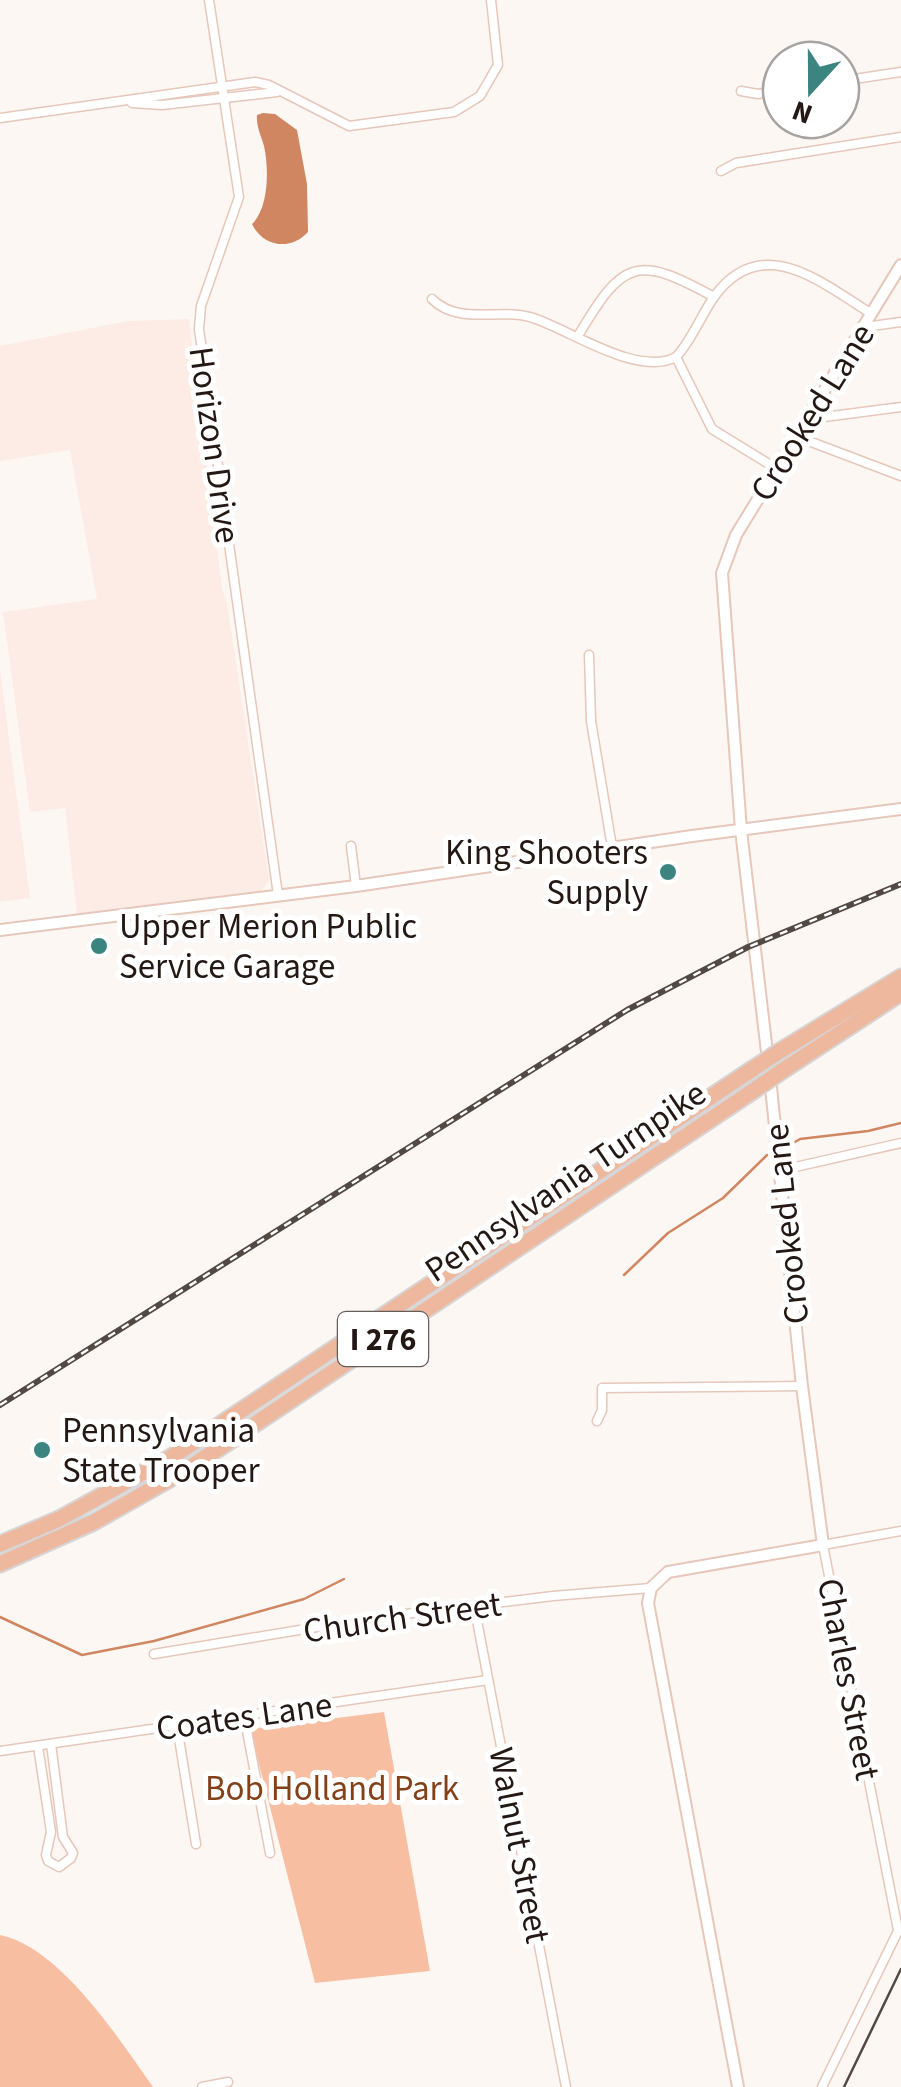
<svg xmlns="http://www.w3.org/2000/svg" width="901" height="2087" viewBox="0 0 901 2087" font-family="'Source Sans 3',sans-serif">
	<style>
		.built { fill: #fcece5 }
		.green { fill: #f8bea2 }
		.water { fill: #cf8661 }
		.lines { fill: none; stroke-linecap: round; stroke-linejoin: round }
		.stream { stroke: #cf8661; stroke-width: 2.5 }
		.minor-casing { stroke: #e6c7b9; stroke-width: 11 }
		.tertiary-casing { stroke: #e6c7b9; stroke-width: 14 }
		.motorway-casing { stroke: #d7d5d5; stroke-width: 19 }
		.minor { stroke: #fff; stroke-width: 8 }
		.tertiary { stroke: #fff; stroke-width: 10 }
		.motorway { stroke: #eeb89e; stroke-width: 15 }
		.tram { stroke: #534944; stroke-width: 2.5 }
		.rail-casing { stroke: #534944; stroke-width: 6 }
		.rail { stroke: #fff; stroke-width: 2.5; stroke-dasharray: 8; stroke-linecap: butt }
		.motorway-bridge-casing { stroke: #d7d5d5; stroke-width: 19; stroke-linecap: butt }
		.motorway-bridge { stroke: #eeb89e; stroke-width: 15 }
		.poi-dot { fill: #3c8480; stroke: #fff; stroke-width: 4 }
		.labels { text-anchor: middle; stroke-width: 10; stroke-linejoin: round; paint-order: stroke }
		.shield { fill: #fff; stroke: #655d5a; stroke-width: 2.5 }
		.shield-label { font-size: 32px; font-weight: bold; fill: #231813 }
		.street-label { font-size: 35px; fill: #231813; stroke: #fff }
		.poi-label { font-size: 35px; fill: #231813; stroke: #fff; text-anchor: start }
		.park-label { font-size: 35px; fill: #844018; stroke: #fff }
	</style>
	<rect width="100%" height="100%" fill="#fdf7f4"/>
	<!-- built -->
	<g class="built">
		<polygon points="189,319 222,588 227,603 269,880 261,892 77,915 65,808 30,812 3,612 97,599 70,450 0,461 0,346 128,321"/>
		<polygon points="0,670 30,898 0,902"/>
	</g>
	<!-- green -->
	<g class="green">
		<polygon points="384,1712 430,1971 315,1983 250,1729"/>
		<path d="M0 1935C60 1947 119 2039 153 2087H0Z"/>
	</g>
	<!-- water -->
	<path class="water" d="M263 113 275 114 297 130 307 184 308 232C291 251 263 247 252 224 269 208 269 168 264 146 261 135 256 126 257 115Z"/>
	<g class="lines">
		<!-- stream -->
		<g class="stream">
			<polyline points="790,1145 800,1139 868,1131 901,1123"/>
			<polyline points="624,1275 668,1233 723,1198 767,1155"/>
			<polyline points="0,1617 82,1655 154,1641 304,1599 344,1579"/>
		</g>
		<defs>
			<g id="minor">
				<polyline points="209,0 239,197 201,306 199,329 278,895"/>
				<polyline points="841,81 901,72"/>
				<polyline points="741,91 758,94 781,90"/>
				<polyline points="132,103 162,105 277,92"/>
				<polyline points="0,118 255,82 269,85 349,126 454,112 480,96 498,65 491,0"/>
				<polyline points="721,171 736,163 901,137"/>
				<path d="M432 299C460 327 502 306 536 319 573 332 639 377 676 357 692 340 700 317 714 297 762 230 823 284 872 314"/>
				<polyline points="865,327 901,322"/>
				<path d="M578 336C623 260 636 254 714 297"/>
				<polyline points="676,357 712,429 777,469"/>
				<polyline points="809,419 901,407"/>
				<polyline points="798,437 901,476"/>
				<polyline points="589,655 591,721 612,847"/>
				<polyline points="351,846 356,886"/>
				<polyline points="782,1170 901,1143"/>
				<polyline points="597,1421 602,1410 602,1388 802,1386"/>
				<polyline points="474,1605 566,2087"/>
				<polyline points="154,1654 372,1618 553,1596 651,1588"/>
				<polyline points="244,1715 270,1853"/>
				<polyline points="177,1726 196,1844"/>
				<polyline points="38,1746 51,1832 46,1855 48,1861 59,1867 71,1858 73,1853 63,1837 51,1744"/>
				<polyline points="0,1751 488,1680"/>
				<polyline points="898,1930 823,1545 901,1531"/>
				<polyline points="202,2087 228,2082"/>
				<polyline points="822,2087 899,1929"/>
			</g>
			<g id="tertiary">
				<polyline points="0,930 356,886 692,836 901,809"/>
				<polyline points="768,1061 741,830 722,573 736,535 901,265"/>
				<polyline points="738,2087 648,1603 651,1588 668,1572 823,1545 802,1386 770,1078"/>
			</g>
			<g id="motorway">
				<polyline points="780,1051 901,977"/>
				<polyline points="782,1071 901,993"/>
				<polyline points="0,1544 59,1519 173,1456 751,1070"/>
				<polyline points="0,1564 94,1522 191,1467 753,1091"/>
			</g>
		</defs>
		<!-- minor casing -->
		<use href="#minor" class="minor-casing"/>
		<!-- tertiary casing -->
		<use href="#tertiary" class="tertiary-casing"/>
		<!-- motorway casing -->
		<use href="#motorway" class="motorway-casing"/>
		<!-- minor -->
		<use href="#minor" class="minor"/>
		<!-- tertiary -->
		<use href="#tertiary" class="tertiary"/>
		<!-- motorway -->
		<use href="#motorway" class="motorway"/>
		<!-- tram -->
		<polyline class="tram" points="844,2087 901,1969"/>
		<defs>
			<polyline id="rail" points="0,1405 627,1010 748,947 901,884"/>
		</defs>
		<!-- rail casing -->
		<use href="#rail" class="rail-casing"/>
		<!-- rail -->
		<use href="#rail" class="rail"/>
		<defs>
			<g id="motorway-bridge">
				<polyline points="751,1070 780,1051"/>
				<polyline points="753,1091 782,1071"/>
			</g>
		</defs>
		<!-- motorway-bridge casing -->
		<use href="#motorway-bridge" class="motorway-bridge-casing"/>
		<!-- motorway-bridge -->
		<use href="#motorway-bridge" class="motorway-bridge"/>
	</g>
	<!-- markers -->
	<g class="poi-dot">
		<circle cx="668" cy="872" r="10"/>
		<circle cx="99" cy="946" r="10"/>
		<circle cx="42" cy="1450" r="10"/>
	</g>
	<g class="labels">
		<!-- shield labels -->
		<rect class="shield" x="338" y="1312" width="90" height="54" rx="8"/>
		<g class="shield-label">
			<text x="383" y="1350">I 276</text>
		</g>
		<!-- street labels -->
		<g class="street-label">
			<text transform="translate(812 412) rotate(-58)" y="12">Crooked Lane</text>
			<text transform="translate(215 445) rotate(82)" y="12">Horizon Drive</text>
			<text transform="translate(565 1181) rotate(-34)" y="12">Pennsylvania Turnpike</text>
			<text transform="translate(786 1224) rotate(-96)" y="12">Crooked Lane</text>
			<text transform="translate(402 1617) rotate(-8)" y="12">Church Street</text>
			<text transform="translate(849 1679) rotate(79)" y="12">Charles Street</text>
			<text transform="translate(244 1716) rotate(-8)" y="12">Coates Lane</text>
			<text transform="translate(520 1845) rotate(79)" y="12">Walnut Street</text>
		</g>
		<!-- poi labels -->
		<g class="poi-label">
			<text x="648" y="864" text-anchor="end">King Shooters<tspan x="648" dy="40">Supply</tspan></text>
			<text x="119" y="938">Upper Merion Public<tspan x="119" dy="40">Service Garage</tspan></text>
			<text x="62" y="1442">Pennsylvania<tspan x="62" dy="40">State Trooper</tspan></text>
		</g>
		<!-- park labels -->
		<g class="park-label">
			<text x="332" y="1800">Bob Holland Park</text>
		</g>
	</g>
	<!-- north arrow -->
	<g transform="translate(811 90) rotate(201)"><circle r="48" fill="#ffffff" stroke="#a7a3a1" stroke-width="2.5"/>
	<path d="M0-8L18 38L0 25L-18 38Z" fill="#3c8480"/>
	<text y="-15" font-size="28" font-weight="bold" text-anchor="middle" fill="#231813">N</text>
	</g>
</svg>
